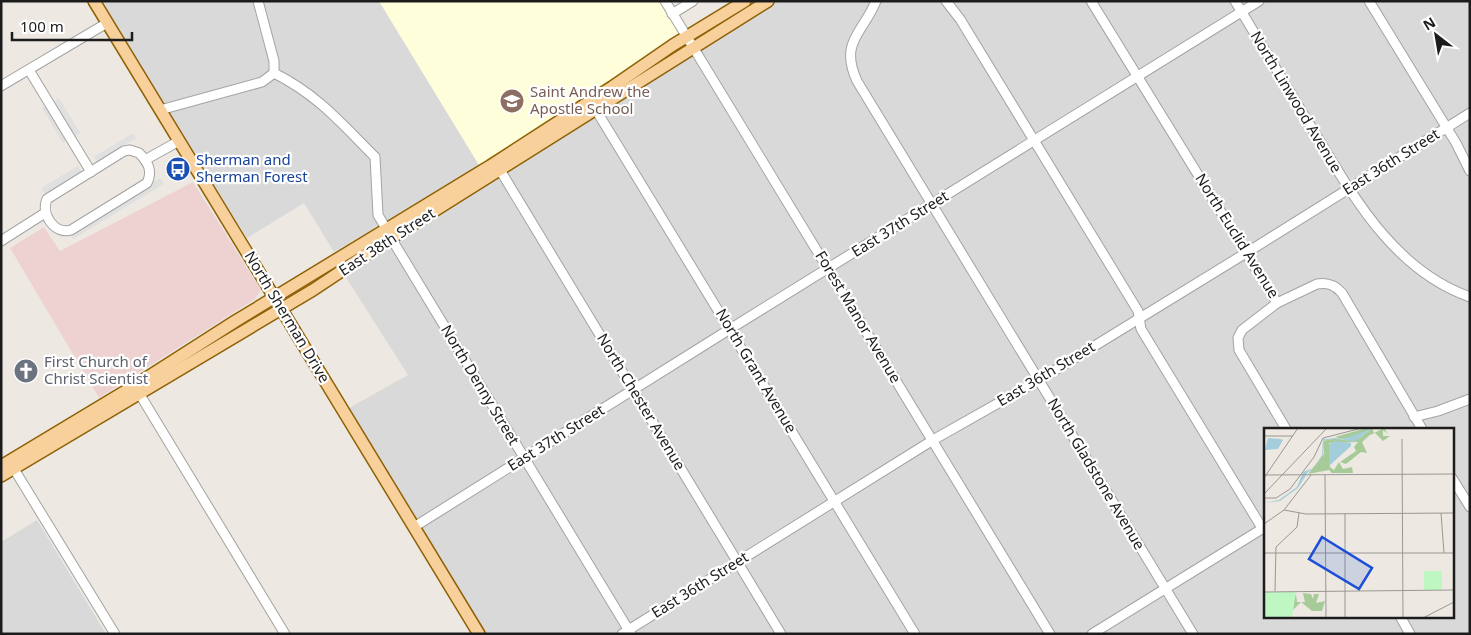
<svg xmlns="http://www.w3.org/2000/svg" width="1471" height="635" viewBox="0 0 1471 635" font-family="'Noto Sans',sans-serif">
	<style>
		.residential { fill: #dad9d9; fill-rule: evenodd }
		.commercial { fill: #eed2d1 }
		.education { fill: #fefeda }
		.parking { fill: #e0e0e0 }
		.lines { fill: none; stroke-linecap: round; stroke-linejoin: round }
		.minor-casing { stroke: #a3a3a3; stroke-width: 11 }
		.major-casing { stroke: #8f6105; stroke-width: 14 }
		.minor { stroke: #fff; stroke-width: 9 }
		.major { stroke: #f8d09c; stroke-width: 11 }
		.labels { text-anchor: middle; stroke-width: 4.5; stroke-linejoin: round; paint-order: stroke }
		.education-label { font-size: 15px; fill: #785e54; stroke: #fff; text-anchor: start }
		.street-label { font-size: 15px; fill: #1c1c1c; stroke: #fff }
		.transit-label { font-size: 15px; fill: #164399; stroke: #fff; text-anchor: start }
		.worship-label { font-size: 15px; fill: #5b616d; stroke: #fff; text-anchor: start }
		.inset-road { fill: none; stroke: #999793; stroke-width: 1 }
		.view { fill: #1d4ed8; fill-opacity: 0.15; stroke: #1d4ed8; stroke-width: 2.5 }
		.inset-edge { fill: none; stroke: #1c1c1c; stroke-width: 2.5 }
	</style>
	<rect width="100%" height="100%" fill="#ede9e2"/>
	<!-- residential -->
	<g class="residential">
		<polygon points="100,1 379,1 479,165 334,252 304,203 247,238"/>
		<path d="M778 1H1470V634H486L349 408 408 375 345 276ZM1265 429H1452V616H1265Z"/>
		<polygon points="37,520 106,634 1,634 1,542"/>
	</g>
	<!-- commercial -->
	<polygon class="commercial" points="193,182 261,290 255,299 99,398 10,248 44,227 60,251"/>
	<!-- education -->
	<polygon class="education" points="379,1 660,1 682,37 681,42 479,165"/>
	<!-- parking -->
	<g class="parking">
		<polygon points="59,98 80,133 63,143 42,108"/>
		<polygon points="133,133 136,138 97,162 94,157"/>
		<polygon points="78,166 81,172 45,194 41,188"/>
		<polygon points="160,178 164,184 73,239 69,234"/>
	</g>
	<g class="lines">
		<defs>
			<g id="minor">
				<polyline points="258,1 274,61 274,73"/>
				<polyline points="665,1 1050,634"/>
				<path d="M876 1C863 33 839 42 857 81L1193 634"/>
				<polyline points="946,1 960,19 1138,311 1141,329 1262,528"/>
				<polyline points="1091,1 1277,303"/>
				<path d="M1235 1C1260 43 1285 84 1310 125 1351 192 1391 269 1470 297"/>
				<polyline points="1369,1 1456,143 1470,171"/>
				<polyline points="672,14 693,1"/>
				<polyline points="29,70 91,172"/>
				<path d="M274 73C318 95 341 123 375 157L378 215 387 230"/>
				<polyline points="1,86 107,23"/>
				<polyline points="160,110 262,82 274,73"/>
				<polyline points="596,110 915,634"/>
				<path d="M130 150 139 153C148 162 153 171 147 183L71 230C55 235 40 214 47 199L124 151Z"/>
				<polyline points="145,160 179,141"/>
				<polyline points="500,170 781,634"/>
				<polyline points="391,238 631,634"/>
				<polyline points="1,241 45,213"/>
				<polyline points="139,393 285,634"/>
				<polyline points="1414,417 1438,411 1470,399"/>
				<path d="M1286 429 1239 350 1238 338 1242 330 1277 303 1317 284C1328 282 1335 285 1342 293L1422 429"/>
				<polyline points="14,469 115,634"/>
				<polyline points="1452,478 1470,507"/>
				<polyline points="414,527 730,329 1259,1"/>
				<polyline points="1400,616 1410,634"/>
				<polyline points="622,634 933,440 1039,380 1246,253 1470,113"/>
				<polyline points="1092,634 1265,527"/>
			</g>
			<g id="major">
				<polyline points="94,1 479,634"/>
				<polyline points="1,466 134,386 234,322 490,166 612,87 673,45 745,1"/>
				<polyline points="1,476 313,290 391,238 768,1"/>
			</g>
		</defs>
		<!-- minor casing -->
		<use href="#minor" class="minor-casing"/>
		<!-- major casing -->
		<use href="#major" class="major-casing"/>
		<!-- minor -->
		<use href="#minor" class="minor"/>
		<!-- major -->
		<use href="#major" class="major"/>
	</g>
	<!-- icons -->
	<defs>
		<symbol id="school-disc" viewBox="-11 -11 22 22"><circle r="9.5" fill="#8d6e63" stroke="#fff"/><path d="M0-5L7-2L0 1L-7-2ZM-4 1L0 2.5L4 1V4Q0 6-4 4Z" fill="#fff"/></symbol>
		<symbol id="bus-disc" viewBox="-11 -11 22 22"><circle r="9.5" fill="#1a4fb4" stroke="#fff"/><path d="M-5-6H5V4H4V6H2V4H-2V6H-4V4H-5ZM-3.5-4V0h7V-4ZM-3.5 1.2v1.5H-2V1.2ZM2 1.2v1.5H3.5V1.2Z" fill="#fff"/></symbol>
		<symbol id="church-disc" viewBox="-11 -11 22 22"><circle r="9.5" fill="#6b7280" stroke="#fff"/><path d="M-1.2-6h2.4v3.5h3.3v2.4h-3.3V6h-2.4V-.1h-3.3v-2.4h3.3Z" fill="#fff"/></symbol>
	</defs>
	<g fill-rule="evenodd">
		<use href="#school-disc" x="498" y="87" width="28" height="28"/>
		<use href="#bus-disc" x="164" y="155" width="28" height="28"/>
		<use href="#church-disc" x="12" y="357" width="28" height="28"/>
	</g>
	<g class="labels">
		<!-- education labels -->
		<g class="education-label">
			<text x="530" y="97">Saint Andrew the<tspan x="530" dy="17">Apostle School</tspan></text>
		</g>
		<!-- street labels -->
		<g class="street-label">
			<text transform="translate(1296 102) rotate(59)" y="5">North Linwood Avenue</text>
			<text transform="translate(1391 162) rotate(-32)" y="5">East 36th Street</text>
			<text transform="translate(900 224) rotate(-32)" y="5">East 37th Street</text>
			<text transform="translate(1237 236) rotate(58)" y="5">North Euclid Avenue</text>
			<text transform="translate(387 242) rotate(-33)" y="5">East 38th Street</text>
			<text transform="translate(287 317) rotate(59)" y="5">North Sherman Drive</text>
			<text transform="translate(858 317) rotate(59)" y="5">Forest Manor Avenue</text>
			<text transform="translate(756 371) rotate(59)" y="5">North Grant Avenue</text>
			<text transform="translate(1046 374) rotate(-31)" y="5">East 36th Street</text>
			<text transform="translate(480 385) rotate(59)" y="5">North Denny Street</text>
			<text transform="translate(641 402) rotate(59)" y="5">North Chester Avenue</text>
			<text transform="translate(556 438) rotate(-32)" y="5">East 37th Street</text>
			<text transform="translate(1096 474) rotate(59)" y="5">North Gladstone Avenue</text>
			<text transform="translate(700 585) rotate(-32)" y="5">East 36th Street</text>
		</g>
		<!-- transit labels -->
		<g class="transit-label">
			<text x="196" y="165">Sherman and<tspan x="196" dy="17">Sherman Forest</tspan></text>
		</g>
		<!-- worship labels -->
		<g class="worship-label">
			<text x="44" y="367">First Church of<tspan x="44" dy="17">Christ Scientist</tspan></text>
		</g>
	</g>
	<!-- overview -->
	<g transform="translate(1264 428)">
		<rect width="190" height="190" fill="#ede9e2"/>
		<path d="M102 0H106L92 13 108 0 110 5 120 0 124 6 119 2V8H126L119 13 111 5 106 7 98 14 103 25 97 24 82 36 76 34 92 23 90 19 94 14 65 15 66 39 70 42 75 34 79 41 88 39 89 45H68L65 42 44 46 60 26 59 13 70 10 85 13 71 9ZM39 165 47 166 49 171 50 166H55L52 175 61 173 58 183H48L37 174 28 183V190H4L32 166 33 174H41Z" fill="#a7cb98"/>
		<path d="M160 143H178V162H160ZM0 164H32L28 190H1Z" fill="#bff7c3"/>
		<path d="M108 0 90 14 77 11 60 12 59 27 51 39 44 44 34 60 16 73 0 75 15 72 33 59 39 44 50 40 58 27 59 11 83 10ZM4 10 17 11 19 12 14 21 1 22ZM72 13 87 15V18L65 38V16Z" fill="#a3cdda"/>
		<path class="inset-road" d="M0 8H29M138 11 139 190M0 47 190 46M61 47 62 190M0 50 34 0M0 66 63 0M0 70H12L26 61 50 29 59 10 98 0M20 82 42 86 190 85M81 85V190M177 85 180 125M0 96 20 82 47 47M0 125H190M11 163 12 119 33 99 35 85M0 164 190 162M159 190 190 174"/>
		<path class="view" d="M58 109 108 140 95 161 45 131Z"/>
		<rect width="190" height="190" class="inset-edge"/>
	</g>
	<!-- border -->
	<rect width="1471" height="635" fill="none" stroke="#1c1c1c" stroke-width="5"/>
	<!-- north arrow -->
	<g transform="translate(1436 35) rotate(329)" stroke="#ffffff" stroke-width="4" paint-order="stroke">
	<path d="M0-4L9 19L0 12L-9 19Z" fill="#1c1c1c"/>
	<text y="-8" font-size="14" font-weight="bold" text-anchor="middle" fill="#1c1c1c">N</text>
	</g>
	<!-- scale -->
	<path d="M12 32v8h120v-8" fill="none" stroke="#1c1c1c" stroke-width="2.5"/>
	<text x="20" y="32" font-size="15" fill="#1c1c1c" stroke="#ffffff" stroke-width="4" paint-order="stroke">100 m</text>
</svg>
